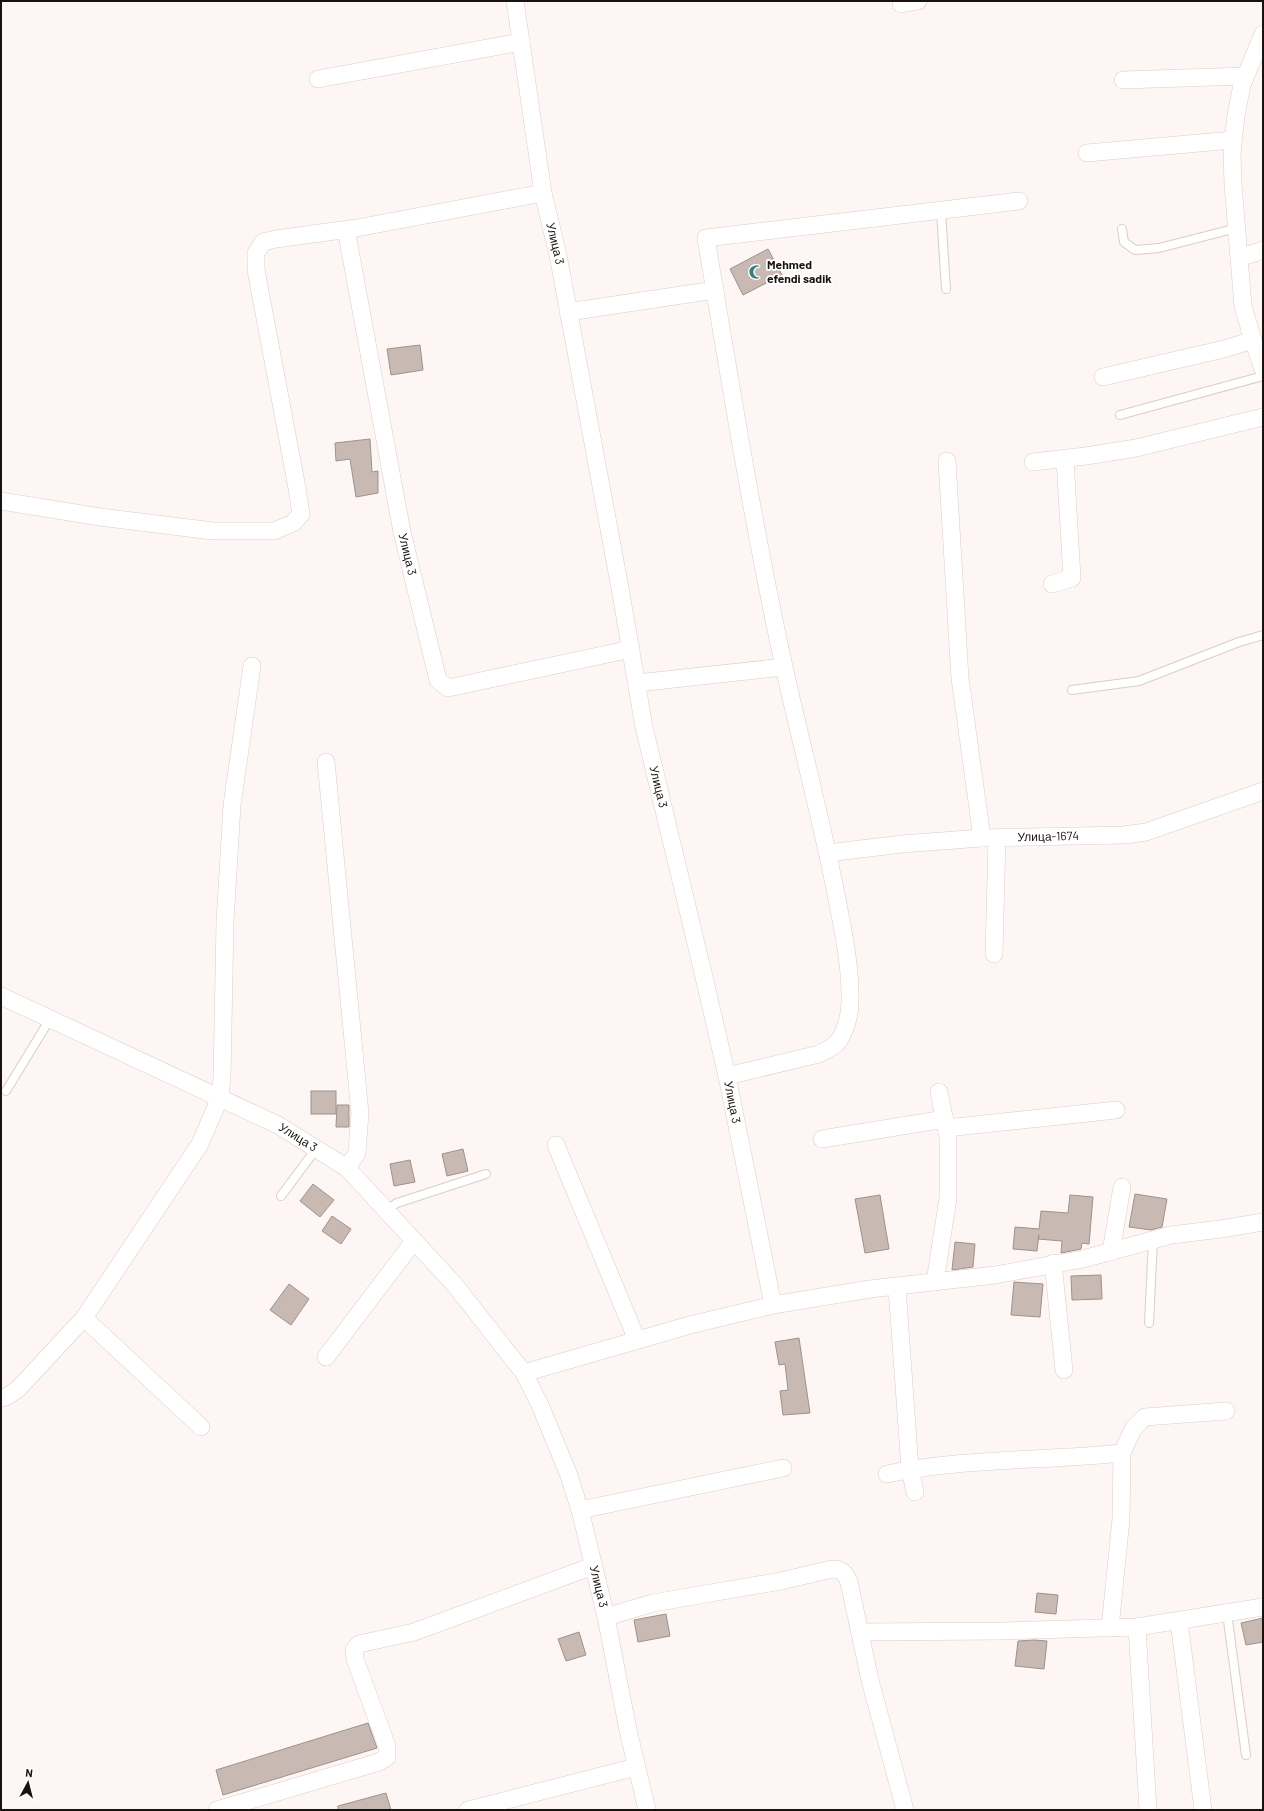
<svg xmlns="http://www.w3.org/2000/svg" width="1264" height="1811" viewBox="0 0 1264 1811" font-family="Barlow,sans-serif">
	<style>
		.building { fill: #c8b9b3; stroke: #9f918b }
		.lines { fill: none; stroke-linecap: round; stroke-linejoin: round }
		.service-casing { stroke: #dccdc6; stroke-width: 10 }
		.minor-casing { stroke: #dccdc6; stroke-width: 18 }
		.service { stroke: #fff; stroke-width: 8 }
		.minor { stroke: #fff; stroke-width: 17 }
		.labels { text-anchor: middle; stroke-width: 3.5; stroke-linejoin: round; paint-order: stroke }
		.street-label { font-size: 12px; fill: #181311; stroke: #fff }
		.poi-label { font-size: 12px; font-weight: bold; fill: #181311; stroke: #fff; text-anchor: start }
	</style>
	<rect width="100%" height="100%" fill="#fdf6f4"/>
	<!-- building -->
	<g class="building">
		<polygon points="768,249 782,275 743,295 730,269"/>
		<polygon points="420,345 423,370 391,375 387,349"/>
		<polygon points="370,439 372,472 378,471 378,493 356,497 350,459 336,461 335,443"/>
		<rect x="311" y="1091" width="25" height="23"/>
		<polygon points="337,1105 349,1105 349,1127 336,1127"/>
		<polygon points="463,1149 468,1171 447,1176 442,1154"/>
		<polygon points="410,1160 415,1182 394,1186 390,1164"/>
		<polygon points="313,1184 334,1200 320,1217 300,1201"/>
		<polygon points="1135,1194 1167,1199 1162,1227 1151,1230 1129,1227"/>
		<polygon points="880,1195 889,1249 865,1253 855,1199"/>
		<polygon points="1070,1195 1093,1197 1089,1244 1082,1243 1081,1249 1061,1253 1062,1241 1038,1239 1039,1235 1037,1251 1013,1249 1015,1227 1039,1229 1041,1211 1068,1213"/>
		<polygon points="332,1216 351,1229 341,1244 322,1231"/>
		<polygon points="955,1242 975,1244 973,1267 952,1270"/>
		<polygon points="1101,1275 1102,1299 1072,1300 1071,1276"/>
		<polygon points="1014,1282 1043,1284 1040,1317 1011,1315"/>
		<polygon points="289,1284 309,1299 291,1325 270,1310"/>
		<polygon points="799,1338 810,1413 783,1415 780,1391 788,1390 785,1364 779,1365 775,1342"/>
		<polygon points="1037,1593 1058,1595 1056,1614 1035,1612"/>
		<polygon points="666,1614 670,1636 638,1642 634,1620"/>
		<polygon points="1263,1618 1263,1642 1246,1645 1241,1623"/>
		<polygon points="579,1632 586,1655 566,1661 558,1639"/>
		<polygon points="1034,1640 1047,1641 1044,1669 1015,1666 1018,1641"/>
		<polygon points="368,1723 377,1748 223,1795 216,1770"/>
		<polygon points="386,1793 391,1810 338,1810 338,1806"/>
	</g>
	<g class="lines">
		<defs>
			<g id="service">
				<polyline points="941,211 946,289"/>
				<polyline points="1122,229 1124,242 1135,250 1159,248 1237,228"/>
				<polyline points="1120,415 1263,376"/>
				<polyline points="1072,690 1139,681 1239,642 1263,635"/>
				<polyline points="6,1091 50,1019"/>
				<polyline points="281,1196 316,1149"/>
				<polyline points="386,1210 397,1203 486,1174"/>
				<polyline points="1149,1323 1153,1240"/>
				<polyline points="1227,1613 1246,1755"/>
			</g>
			<g id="minor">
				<polyline points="515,1 521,42"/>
				<polyline points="901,4 918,1"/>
				<polyline points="1263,34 1242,85 1236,115 1232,153 1233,184 1243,306 1253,340 1263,369"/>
				<path id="s1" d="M318 79 521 42 543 193 558 255 620 588 644 727 704 977 727 1076 773 1305"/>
				<polyline points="1123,80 1245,76"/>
				<polyline points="1087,153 1233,140"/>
				<path id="s2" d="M346 229 402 532 438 680 448 688 631 649"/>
				<polyline points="1239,258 1263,250"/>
				<polyline points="568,312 715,290"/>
				<polyline points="1103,377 1224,349 1253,340"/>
				<polyline points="947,461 960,678 982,838"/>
				<polyline points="1033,462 1086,456 1136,448 1263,417"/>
				<polyline points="1,501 100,517 213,531 274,531 293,523 301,514 297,488 256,270 256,253 263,242 276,239 357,228 543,193"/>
				<polyline points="1052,584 1072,578 1065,459"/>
				<polyline points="637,683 784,667"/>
				<polyline points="326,762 360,1113 357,1153 347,1168"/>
				<path id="s3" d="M828 853 902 844 982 838 1124 835 1146 832 1263 791"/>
				<polyline points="994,954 997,838"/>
				<path id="s4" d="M1 996 278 1125 347 1168 454 1284 524 1373 540 1405 568 1473 580 1510 606 1617 628 1730 647 1810"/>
				<path d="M727 1076 819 1054C825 1051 832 1048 837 1043 845 1033 850 1015 850 1003 851 967 843 930 836 894 821 818 801 743 784 667 753 525 730 381 706 238L1019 201"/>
				<polyline points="946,1128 1116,1110"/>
				<polyline points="822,1139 945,1119"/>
				<polyline points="556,1145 637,1340"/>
				<polyline points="1111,1252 1122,1187"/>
				<polyline points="1053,1263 1064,1370"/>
				<polyline points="935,1282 948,1198 948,1137 939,1092"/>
				<polyline points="897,1287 910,1469 915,1492"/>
				<polyline points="84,1318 201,1427"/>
				<polyline points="326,1357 414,1241"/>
				<polyline points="524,1373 690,1325 773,1305 870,1289 995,1275 1083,1259 1171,1235 1221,1229 1263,1222"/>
				<polyline points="1,1398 6,1397 18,1389 84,1318 200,1144 220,1097 222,1078 225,922 232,805 252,666"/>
				<path d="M887 1474C964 1458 1044 1461 1122 1453"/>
				<polyline points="580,1510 783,1468"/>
				<path d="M606 1617 653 1603 781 1581 832 1569C842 1569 845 1573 849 1582L870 1680 905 1810"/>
				<polyline points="1179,1621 1203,1810"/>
				<polyline points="1137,1627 1148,1810"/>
				<polyline points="1110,1628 1121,1519 1122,1453 1133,1429 1145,1417 1226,1411"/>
				<polyline points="860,1632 1003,1631 1137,1627 1263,1607"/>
				<polyline points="217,1810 379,1762 387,1757 387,1746 355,1659 354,1650 359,1644 414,1632 593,1566"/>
				<polyline points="468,1810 636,1767"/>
			</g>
		</defs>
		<!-- service casing -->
		<use href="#service" class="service-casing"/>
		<!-- minor casing -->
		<use href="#minor" class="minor-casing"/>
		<!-- service -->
		<use href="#service" class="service"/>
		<!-- minor -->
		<use href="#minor" class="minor"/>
	</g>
	<!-- icons -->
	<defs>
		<symbol id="mosque-bare" viewBox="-9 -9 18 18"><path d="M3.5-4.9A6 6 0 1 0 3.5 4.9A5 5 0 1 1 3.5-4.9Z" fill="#367f7e" stroke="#fff" stroke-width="2.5" paint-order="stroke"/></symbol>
	</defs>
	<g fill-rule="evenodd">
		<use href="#mosque-bare" x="746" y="262" width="20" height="20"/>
	</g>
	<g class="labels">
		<!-- street labels -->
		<g class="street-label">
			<text dy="4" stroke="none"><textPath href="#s1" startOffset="411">Улица 3</textPath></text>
			<text dy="4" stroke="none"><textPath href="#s2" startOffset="331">Улица 3</textPath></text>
			<text dy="4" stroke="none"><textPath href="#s1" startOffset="964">Улица 3</textPath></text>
			<text dy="4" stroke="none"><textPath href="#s3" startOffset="221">Улица-1674</textPath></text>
			<text dy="4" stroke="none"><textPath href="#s1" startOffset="1288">Улица 3</textPath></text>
			<text dy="4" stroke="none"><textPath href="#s4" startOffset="329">Улица 3</textPath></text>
			<text dy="4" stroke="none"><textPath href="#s4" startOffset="885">Улица 3</textPath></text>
		</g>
		<!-- poi labels -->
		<g class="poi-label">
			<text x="767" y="269">Mehmed<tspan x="767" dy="14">efendi sadik</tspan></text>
		</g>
	</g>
	<!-- border -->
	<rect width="1264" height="1811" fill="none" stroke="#181311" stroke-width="4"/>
	<!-- north arrow -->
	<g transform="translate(28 1783) rotate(7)" stroke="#ffffff" stroke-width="3" paint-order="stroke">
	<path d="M0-3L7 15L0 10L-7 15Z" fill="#181311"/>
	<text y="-6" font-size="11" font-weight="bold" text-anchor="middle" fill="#181311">N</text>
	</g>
</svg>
